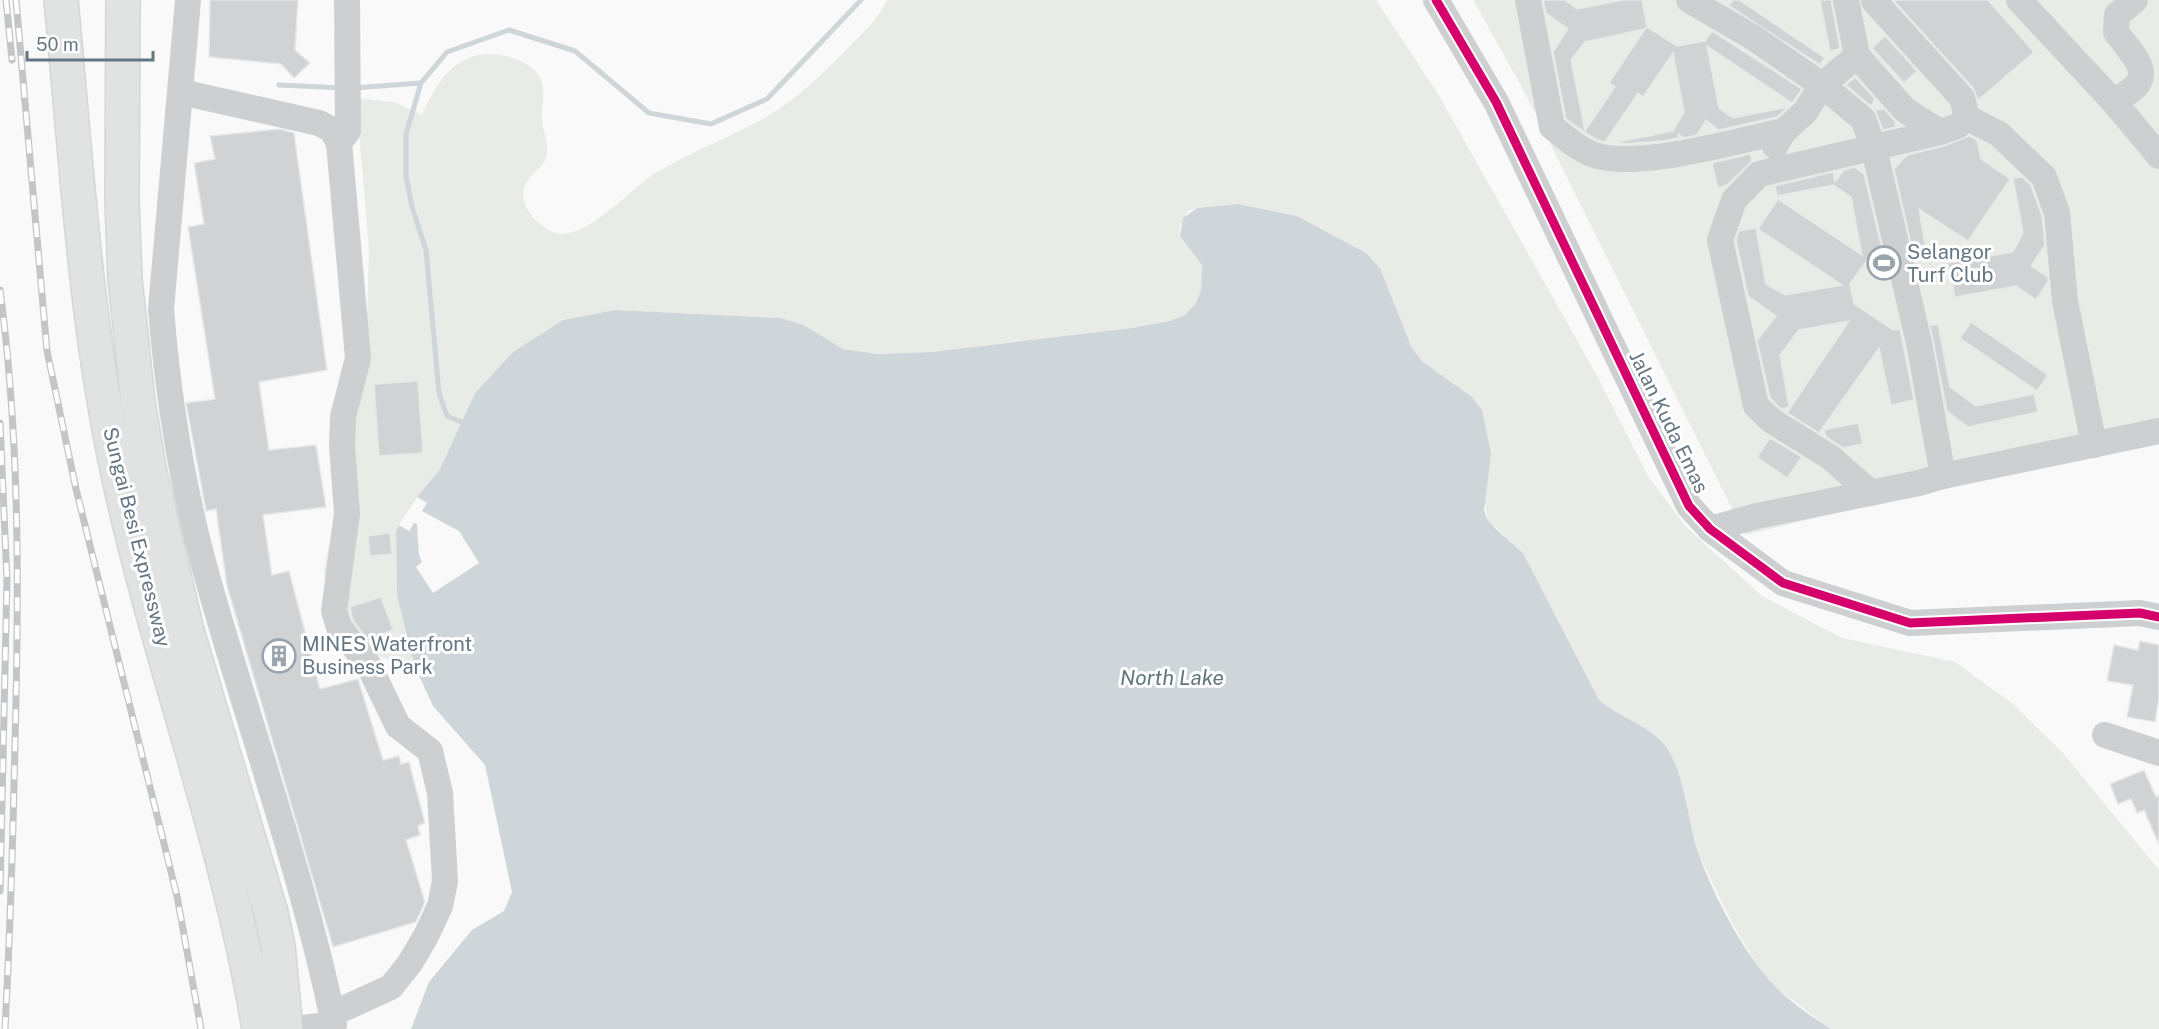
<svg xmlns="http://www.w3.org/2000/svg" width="2159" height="1029" viewBox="0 0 2159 1029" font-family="'Public Sans',sans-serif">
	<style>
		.green { fill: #e8ebe6 }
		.water { fill: #ced6d9 }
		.pier { fill: #f9f9f9 }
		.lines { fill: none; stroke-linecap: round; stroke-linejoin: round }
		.stream { stroke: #ced6d9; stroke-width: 5 }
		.building { fill: #d0d2d3; stroke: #e8e8e8; stroke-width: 1.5; fill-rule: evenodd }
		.highway-casing { stroke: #d5d6d6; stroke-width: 36 }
		.minor { stroke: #cecfd0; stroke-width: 26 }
		.highway { stroke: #e1e2e2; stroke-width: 33 }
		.rail-casing { stroke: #c3c5c6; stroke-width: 7 }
		.rail { stroke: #fff; stroke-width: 4.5; stroke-dasharray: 14; stroke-linecap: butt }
		.cycleway-casing { stroke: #fff; stroke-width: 13 }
		.cycleway { stroke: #d6006c; stroke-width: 9 }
		.labels { text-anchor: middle; stroke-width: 6; stroke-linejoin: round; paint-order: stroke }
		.poi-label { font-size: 20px; fill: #657683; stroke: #fff; text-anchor: start }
		.street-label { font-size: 20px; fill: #657683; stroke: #fff }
		.water-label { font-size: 21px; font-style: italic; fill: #60757c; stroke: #fff }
	</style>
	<rect width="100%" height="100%" fill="#f9f9f9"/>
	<!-- green -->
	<g class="green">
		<path d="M887 0H1376L1438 94 1596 374 1648 476 1686 527 1762 596 1842 638 1955 662 2013 704 2063 753 2159 870V1029H1831L1778 989 1757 965 1731 921 1699 855 1675 766 1640 725 1615 714 1599 700 1523 553 1487 519 1472 397 1423 362 1412 348 1380 268 1366 253 1297 216 1238 204 1197 208 1188 211 1180 226V236L1202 265 1201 290 1196 303 1185 315 1170 321 1131 328 932 352 878 354 843 349 804 325 780 318 615 310 563 320 513 352 475 393 440 469 417 497 396 531 397 596 415 667 359 650 328 603 324 571 366 361 369 248 356 98 394 102 422 115C439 75 464 42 513 58 524 62 536 68 541 80 546 92 541 107 542 120 543 133 551 148 545 160 540 170 529 175 525 185 517 204 536 224 552 232 582 245 630 189 654 174 692 151 734 136 771 114 799 97 824 72 847 49 862 33 878 20 887 0Z"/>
		<polygon points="1473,0 2159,0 2159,434 1745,535 1524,91"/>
	</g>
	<!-- water -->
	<path class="water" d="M1238 204 1297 216 1366 253 1380 268 1412 348 1423 362 1472 397 1482 410 1491 454 1484 510 1487 519 1496 529 1523 553 1599 700C1620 718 1654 727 1668 750 1685 776 1688 824 1699 855 1715 898 1744 955 1777 988 1792 1004 1813 1017 1831 1029H411L429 982 472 930 504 911 512 892 485 765 433 706 415 667 397 596 396 531 417 497 440 469 475 393 513 352 563 320 615 310 780 318 804 325 843 349 878 354 932 352 1131 328 1170 321 1185 315 1196 303 1201 290 1202 265 1180 236 1183 218 1197 208Z"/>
	<!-- pier -->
	<polygon class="pier" points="417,497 427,503 422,511 459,531 479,563 433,593 416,567 422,562 419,555 417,524 414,523 409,531 399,525"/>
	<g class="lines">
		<!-- stream -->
		<g class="stream">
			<polyline points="279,85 342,88"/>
			<polyline points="354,88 421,83"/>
			<polyline points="461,422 447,416 439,393 426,250 412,207 406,176 406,134 421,83 447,52 509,30 575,51 649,113 711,124 767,99 861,0"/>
		</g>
	</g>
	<!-- building -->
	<g class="building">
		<polygon points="210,0 298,0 295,50 310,63 294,78 281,64 209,57"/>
		<path d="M1543 0H1565L1577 9 1623 0H1642L1647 27 1677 46 1705 41 1712 31 1802 89 1792 103 1707 46 1719 108 1733 118 1788 107 1777 117 1719 130 1706 120 1697 135 1684 138 1678 134 1679 138 1662 141 1619 144V142L1673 131 1684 112 1673 53 1643 97 1638 93 1605 142 1597 140 1566 119 1553 52 1568 29 1546 13ZM1645 29 1609 83 1615 87 1585 131 1571 60 1585 42Z"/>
		<polygon points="1733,0 1739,0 1825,58 1820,65 1729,6"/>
		<polygon points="1820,0 1831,0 1840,49 1830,51"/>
		<polygon points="1893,0 1988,0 2034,52 1978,100 1973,88"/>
		<polygon points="1885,36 1917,71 1904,83 1872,48"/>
		<polygon points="1855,77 1875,99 1871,106 1846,85"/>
		<polygon points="1884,109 1895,121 1896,127 1883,130 1875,110"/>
		<polygon points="280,129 294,133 327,370 259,382 269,450 316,445 326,507 263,515 272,575 289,571 320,689 358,679 383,760 399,756 401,764 409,762 425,823 418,826 420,835 406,840 425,902 416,922 333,947 227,586 216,509 206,511 186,403 215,399 188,227 204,224 194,163 215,159 210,136"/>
		<polygon points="1969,136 1977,140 1981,159 2010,179 1968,241 1919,209 1925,245 1912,248 1894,169 1907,155 1944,146"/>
		<polygon points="1750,154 1752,161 1727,185 1718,188 1712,163"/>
		<polygon points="1854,167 1864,174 1884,257 1867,260 1850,284 1854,304 1893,330 1900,329 1914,400 1891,405 1879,348 1819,433 1787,413 1849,321 1799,330 1780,355 1789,407 1781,409 1770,398 1757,341 1776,316 1748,296 1736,240 1739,231 1756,228 1766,284 1785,295 1842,285 1758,229 1778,199 1862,255 1851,197 1833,185 1777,196 1775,186 1833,172 1835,182 1844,170"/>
		<polygon points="2022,177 2031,185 2042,216 2045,245 2031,266 2048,277 2048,282 2036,300 2016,286 1955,297 1948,263 2013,252 2023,233 2013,178"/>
		<polygon points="1971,322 2048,375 2037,391 1960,338"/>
		<polygon points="1938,324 1950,387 1976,406 2034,394 2038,412 1968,427 1947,411 1930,326"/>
		<polygon points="418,381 423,453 379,456 374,384"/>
		<polygon points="1858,423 1863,444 1843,448 1826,437 1824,430"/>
		<polygon points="1770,438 1802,457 1787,478 1757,457"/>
		<polygon points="390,533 392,554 370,556 368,536"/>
		<polygon points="381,597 393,630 367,639 353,620 350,607"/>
		<polygon points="2140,641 2159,645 2159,698 2155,722 2127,717 2133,685 2107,681 2114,645 2138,650"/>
		<polygon points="2144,770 2156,797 2159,795 2159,845 2144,810 2137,813 2131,799 2118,804 2110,784"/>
	</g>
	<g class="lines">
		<defs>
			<g id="highway">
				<path d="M61 0C77 165 85 330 122 492 163 673 229 846 259 1029"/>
				<polyline points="123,0 122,200 125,279 138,402 150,473 187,631 271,913 278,946 286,1029"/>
			</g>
		</defs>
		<!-- highway casing -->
		<use href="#highway" class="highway-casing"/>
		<!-- minor -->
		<g class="minor">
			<path d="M188 0 161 309C168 396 182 485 205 569 247 721 302 870 334 1024L297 1029"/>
			<polyline points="1436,0 1496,102 1689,506 1710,529 1783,583 1910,623 2140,613 2159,617"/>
			<path d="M1528 0 1552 127C1565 137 1581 152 1598 156 1644 168 1736 141 1784 131"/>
			<polyline points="1689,0 1754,38 1822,85 1863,119 1874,149 1919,343 1943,476 1919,483 1757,516 1710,529"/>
			<polyline points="1846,0 1857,56 1905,110 1940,132"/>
			<polyline points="2019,0 2113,101 2159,156"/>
			<polyline points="181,92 319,123 332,130 339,143 358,358 343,417 342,447 347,513 334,611 339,627 369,666 398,726 430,751 440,793 445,881 440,906 426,936 410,963 391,987 332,1014"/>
			<path d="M2113 101C2159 79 2140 64 2116 32L2117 15 2135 0"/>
			<polyline points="1966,117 1999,134 2044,177 2057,213 2065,301 2094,445"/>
			<polyline points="339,143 348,131 347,0"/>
			<polyline points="1775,146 1784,131 1805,112 1822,85 1857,56"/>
			<polyline points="1943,476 2159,431"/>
			<path d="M1871 493 1830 457 1772 421 1756 406 1720 240 1734 200 1759 174 1940 132C1962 125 1970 124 1962 98L1874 1"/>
			<polyline points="2105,735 2159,753"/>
		</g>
		<!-- highway -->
		<use href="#highway" class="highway"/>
		<defs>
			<g id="rail">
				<polyline points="6,0 12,60"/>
				<polyline points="16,0 47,351 76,489 177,896 201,1029"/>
				<path d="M0 290C20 440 19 592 15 743 13 839 10 934 5 1029"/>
				<polyline points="0,423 7,580 0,891"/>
			</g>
		</defs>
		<!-- rail casing -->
		<use href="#rail" class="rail-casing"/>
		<!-- rail -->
		<use href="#rail" class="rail"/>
		<defs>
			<polyline id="cycleway" points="1436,0 1496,102 1689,506 1710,529 1783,583 1910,623 2140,613 2159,617"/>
		</defs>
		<!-- cycleway casing -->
		<use href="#cycleway" class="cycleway-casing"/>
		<!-- cycleway -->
		<use href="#cycleway" class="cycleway"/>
	</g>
	<!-- icons -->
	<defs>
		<symbol id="stadium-ring" viewBox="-11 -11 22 22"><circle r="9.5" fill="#fff" stroke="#99a4ac" stroke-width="1.5"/><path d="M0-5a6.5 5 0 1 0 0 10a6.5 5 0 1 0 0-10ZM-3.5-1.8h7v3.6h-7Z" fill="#99a4ac"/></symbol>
		<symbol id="building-ring" viewBox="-11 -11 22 22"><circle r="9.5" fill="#fff" stroke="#99a4ac" stroke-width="1.5"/><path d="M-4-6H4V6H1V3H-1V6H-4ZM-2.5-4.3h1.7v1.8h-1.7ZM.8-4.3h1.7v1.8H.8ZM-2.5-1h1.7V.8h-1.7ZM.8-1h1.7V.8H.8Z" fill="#99a4ac"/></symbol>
	</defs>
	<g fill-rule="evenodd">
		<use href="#stadium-ring" x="1865" y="244" width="38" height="38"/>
		<use href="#building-ring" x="260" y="637" width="38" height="38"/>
	</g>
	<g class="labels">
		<!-- poi labels -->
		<g class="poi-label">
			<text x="1907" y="259">Selangor<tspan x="1907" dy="23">Turf Club</tspan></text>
			<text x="302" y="651">MINES Waterfront<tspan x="302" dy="23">Business Park</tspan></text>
		</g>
		<!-- street labels -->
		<g class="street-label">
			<text transform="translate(1669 422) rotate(64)" y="7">Jalan Kuda Emas</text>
			<text transform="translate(137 537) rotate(76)" y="7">Sungai Besi Expressway</text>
		</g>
		<!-- water labels -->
		<g class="water-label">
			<text x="1172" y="685">North Lake</text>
		</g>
	</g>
	<!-- scale -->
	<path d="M27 51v9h126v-9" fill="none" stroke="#657683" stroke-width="3"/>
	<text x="36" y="51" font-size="18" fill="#657683" stroke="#ffffff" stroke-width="4.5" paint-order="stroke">50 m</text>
</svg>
